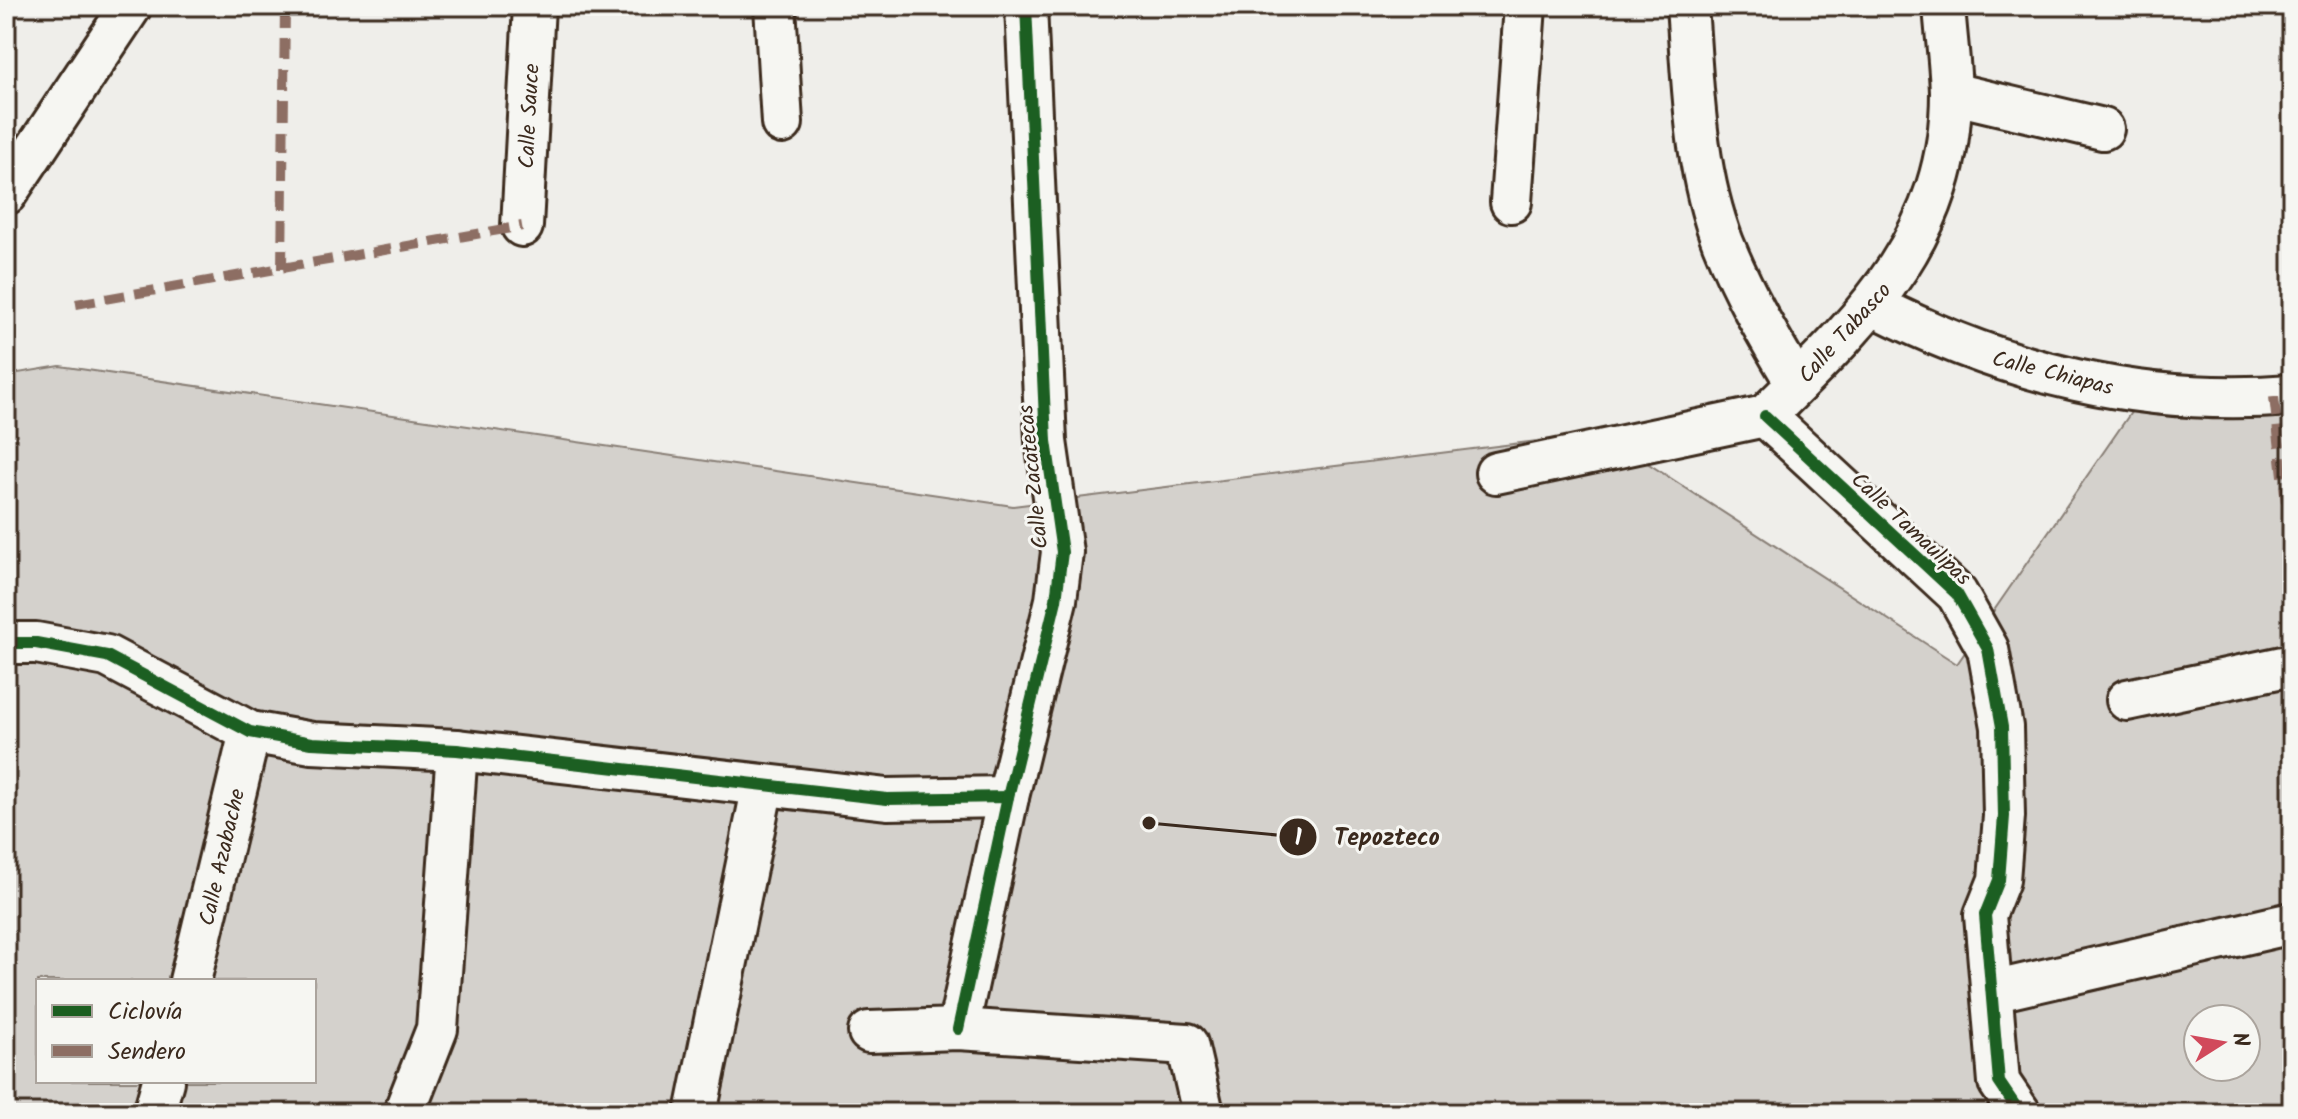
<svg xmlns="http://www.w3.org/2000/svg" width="2298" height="1119" viewBox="0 0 2298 1119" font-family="Kalam,sans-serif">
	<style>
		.green { fill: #d4d1cc; stroke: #887e75; stroke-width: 2; fill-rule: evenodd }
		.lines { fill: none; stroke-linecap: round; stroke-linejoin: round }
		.minor-casing { stroke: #3b2a1e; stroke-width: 46 }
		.minor { stroke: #f6f6f2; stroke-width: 40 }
		.quiet { stroke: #8d6e63; stroke-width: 10; stroke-dasharray: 20 10; stroke-linecap: butt }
		.cycleway-casing { stroke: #f6f6f2; stroke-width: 17 }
		.cycleway { stroke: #1b5e20; stroke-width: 12 }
		.labels { text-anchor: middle; stroke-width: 6; stroke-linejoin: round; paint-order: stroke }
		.street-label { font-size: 22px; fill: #3b2a1e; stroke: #f6f6f2 }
		.leader { fill: none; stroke: #3b2a1e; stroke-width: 3 }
		.callout-dot { fill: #3b2a1e; stroke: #f6f6f2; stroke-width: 3 }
		.mark-label { font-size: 24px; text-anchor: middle; font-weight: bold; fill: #fff }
		.callout-label { font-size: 24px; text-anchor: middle; font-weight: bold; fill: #3b2a1e; stroke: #f6f6f2; stroke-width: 6; stroke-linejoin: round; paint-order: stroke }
	</style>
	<rect width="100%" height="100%" fill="#efeeea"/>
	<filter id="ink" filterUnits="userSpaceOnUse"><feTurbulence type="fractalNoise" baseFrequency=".0125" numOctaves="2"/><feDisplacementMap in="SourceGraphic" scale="16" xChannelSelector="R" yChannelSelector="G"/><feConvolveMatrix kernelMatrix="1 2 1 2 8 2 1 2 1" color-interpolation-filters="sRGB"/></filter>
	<g filter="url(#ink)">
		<!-- green -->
		<path class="green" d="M60 366 1013 506 1601 433 1957 664 2134 408 2292 412V1113H6V375ZM38 981H314V1081H38ZM2198 1019H2246V1067H2198Z"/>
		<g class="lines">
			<defs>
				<g id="minor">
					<polyline points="775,6 782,123"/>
					<path d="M1687 6C1693 84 1694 168 1723 243 1743 293 1769 338 1797 384"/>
					<polyline points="1951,93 2103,129"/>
					<polyline points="6,194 131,6"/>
					<polyline points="1511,202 1525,6"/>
					<polyline points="522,226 534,6"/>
					<path d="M1873 305C2006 373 2142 407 2292 395"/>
					<polyline points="1765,416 1957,594 1988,649 2002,727 2004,816 1999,880 1985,915 1999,1082 2020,1113"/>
					<path d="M1765 416C1861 321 1951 238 1951 92 1950 63 1946 34 1944 6"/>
					<polyline points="1496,473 1765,416"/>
					<polyline points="6,643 36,643 107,656 250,732 312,743 457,750 887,799 1008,797"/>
					<polyline points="2127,700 2292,665"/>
					<polyline points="190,981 250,732"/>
					<polyline points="1992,992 2292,923"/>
					<polyline points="958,1029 1008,797 1056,600 1062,552 1046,441 1026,6"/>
					<polyline points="869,1032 958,1029 1187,1044 1203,1113"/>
					<polyline points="154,1113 163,1081"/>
					<polyline points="404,1113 437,1029 457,750"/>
					<polyline points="696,1113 763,785"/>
				</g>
			</defs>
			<!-- minor casing -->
			<use href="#minor" class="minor-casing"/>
			<!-- minor -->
			<use href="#minor" class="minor"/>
			<!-- quiet -->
			<g class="quiet">
				<polyline points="282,269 285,6"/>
				<polyline points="76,304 522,226"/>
				<polyline points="2274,397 2286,502"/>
			</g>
			<defs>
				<g id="cycleway">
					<polyline points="1765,416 1957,594 1988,649 2002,727 2004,816 1999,880 1985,915 1999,1082 2020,1113"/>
					<polyline points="6,643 36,643 107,656 250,732 312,743 457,750 887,799 1008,797"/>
					<polyline points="958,1029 1008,797 1056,600 1062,552 1046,441 1026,6"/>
				</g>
			</defs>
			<!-- cycleway casing -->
			<use href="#cycleway" class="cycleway-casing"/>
			<!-- cycleway -->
			<use href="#cycleway" class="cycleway"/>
		</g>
	</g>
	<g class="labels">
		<!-- street labels -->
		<g class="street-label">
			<text transform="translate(528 116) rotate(-87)" y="8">Calle Sauce</text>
			<text transform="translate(1844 332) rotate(-48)" y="8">Calle Tabasco</text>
			<text transform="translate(2053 372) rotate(14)" y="8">Calle Chiapas</text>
			<text transform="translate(1032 477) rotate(-96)" y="8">Calle Zacatecas</text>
			<text transform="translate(1912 528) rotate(43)" y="8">Calle Tamaulipas</text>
			<text transform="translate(221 857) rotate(-77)" y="8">Calle Azabache</text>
		</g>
	</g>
	<!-- callouts -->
	<path class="leader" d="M1149 823L1298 837"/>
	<g class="callout-dot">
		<circle cx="1149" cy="823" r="8"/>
		<circle cx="1298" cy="837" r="20"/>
	</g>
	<g class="mark-label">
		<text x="1298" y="845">1</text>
	</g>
	<g class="callout-label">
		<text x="1387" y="845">Tepozteco</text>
	</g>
	<!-- margin -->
	<rect width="2298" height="1119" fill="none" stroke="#f6f6f2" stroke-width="32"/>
	<rect x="16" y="16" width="2266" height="1087" fill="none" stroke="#3b2a1e" stroke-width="3" filter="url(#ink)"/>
	<!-- legend -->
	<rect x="36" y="979" width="280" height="104" fill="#f6f6f2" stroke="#aba49d" stroke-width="2"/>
	<rect x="52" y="1005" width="40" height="12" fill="#1b5e20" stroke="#aba49d" stroke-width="2"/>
	<text x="108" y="1019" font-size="24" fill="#3b2a1e">Ciclovía</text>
	<rect x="52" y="1045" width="40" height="12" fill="#8d6e63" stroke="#aba49d" stroke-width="2"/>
	<text x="108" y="1059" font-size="24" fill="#3b2a1e">Sendero</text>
	<!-- north arrow -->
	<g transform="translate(2222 1043) rotate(79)"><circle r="38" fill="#f6f6f2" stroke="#aba49d" stroke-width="2"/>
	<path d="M0-6L14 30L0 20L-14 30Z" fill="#d1495b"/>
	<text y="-12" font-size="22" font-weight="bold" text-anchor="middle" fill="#3b2a1e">N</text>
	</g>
</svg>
